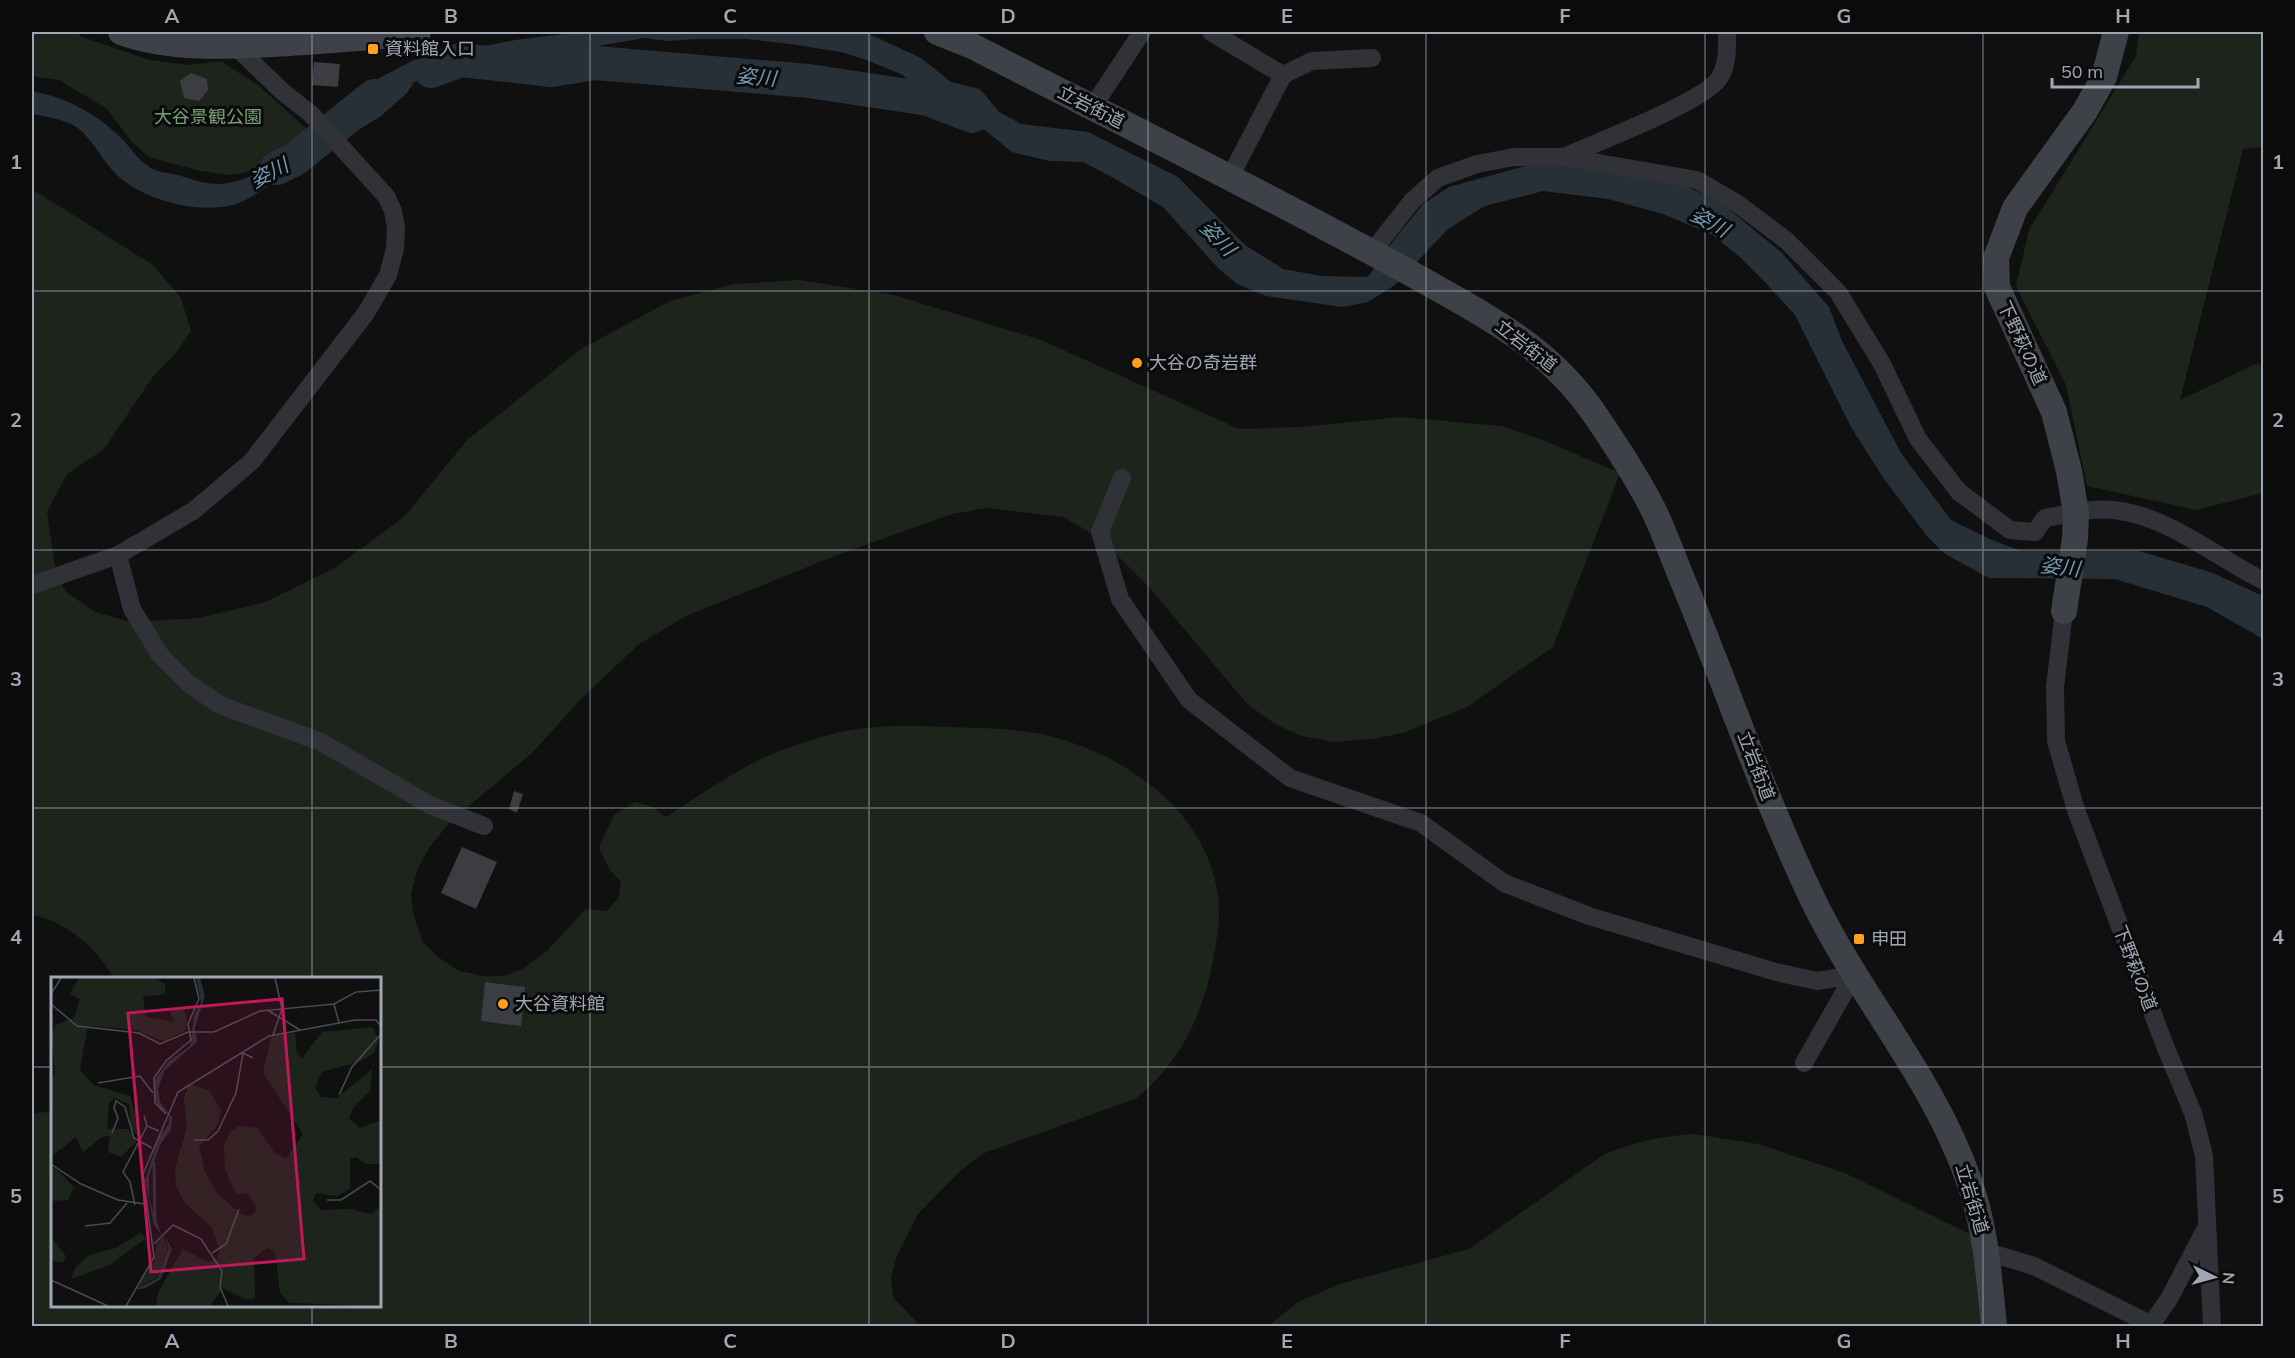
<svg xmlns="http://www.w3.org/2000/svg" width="2295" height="1358" viewBox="0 0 2295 1358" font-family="Mulish,'Noto Sans JP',sans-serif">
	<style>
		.green { fill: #1c241c }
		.water { fill: #263036 }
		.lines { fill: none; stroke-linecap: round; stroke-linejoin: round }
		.river { stroke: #263036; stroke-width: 34 }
		.building { fill: #3c3d42 }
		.street { stroke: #313237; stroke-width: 18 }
		.secondary { stroke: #3e4147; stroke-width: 26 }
		.grid { fill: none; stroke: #a0a7b4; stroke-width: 1.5; stroke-opacity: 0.55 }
		.poi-dot { fill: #ff9f1a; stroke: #0b0b0c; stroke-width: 2 }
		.labels { text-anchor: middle; stroke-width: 6; stroke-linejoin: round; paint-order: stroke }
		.poi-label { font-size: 18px; fill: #a0a7b4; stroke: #0b0b0c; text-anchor: start }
		.street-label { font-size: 18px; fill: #a0a7b4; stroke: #0b0b0c }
		.park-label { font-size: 18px; fill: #76a175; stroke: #0b0b0c }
		.water-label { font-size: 20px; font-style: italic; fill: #739ab2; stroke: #0b0b0c }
		.inset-river { fill: none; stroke: #263036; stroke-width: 3 }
		.inset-road { fill: none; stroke: #4a4c52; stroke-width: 1.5 }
		.view { fill: #c2185b; fill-opacity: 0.15; stroke: #c2185b; stroke-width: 3 }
		.inset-edge { fill: none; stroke: #a0a7b4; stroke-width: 3 }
		.neatline { fill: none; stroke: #a0a7b4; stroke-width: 2 }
		.grid-label { font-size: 20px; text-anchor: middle; font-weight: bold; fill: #a0a7b4 }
	</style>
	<rect width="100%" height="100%" fill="#101011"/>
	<!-- green -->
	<g class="green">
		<polygon points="32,32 76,32 82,37 150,60 189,65 221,61 259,86 308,130 286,154 247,172 229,175 196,170 149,157 132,142 107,109 59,80 32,76"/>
		<polygon points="2139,32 2263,32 2263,147 2243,149 2180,400 2258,363 2263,368 2263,493 2196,510 2087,486 2066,385 2016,286 2029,230 2136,56"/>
		<path d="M32 189 153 265 181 298 191 331 176 353 152 378 104 449 67 474 47 512 56 573 65 591 95 612 131 622 199 618 265 602 335 568 405 516 467 440 581 349 670 301 734 284 800 280 894 295 1041 340 1239 429 1301 427 1400 417 1501 426 1543 440 1620 473 1553 647 1467 707 1403 733 1372 739 1334 742 1302 736 1275 724 1247 704 1150 588 1116 554 1086 530 1063 517 987 508 952 514 837 555 688 615 639 644 580 700 533 752 451 821 429 848 417 870 411 894 414 917 423 942 438 957 459 971 483 976H503L522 969 547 951 586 909 607 911 619 897 621 882 609 869 599 847 614 815 635 802 652 807 666 817C698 796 729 775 763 758 784 748 814 739 836 733 872 724 912 726 949 727 985 728 1022 728 1057 738 1129 758 1203 811 1217 889 1222 912 1217 938 1213 961 1203 1015 1179 1065 1135 1099L982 1154 958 1173 917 1215 897 1255 891 1277 893 1297 920 1326H32V1114L52 1111V1306H380V978H114C96 948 67 921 32 915Z"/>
		<path d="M1694 1134 1758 1144 1845 1173 1978 1238 1984 1326H1268L1298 1302 1340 1284 1469 1249 1603 1155C1633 1142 1661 1136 1694 1134Z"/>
	</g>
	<!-- water -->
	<g class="water">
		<polygon points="580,32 865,32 921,58 951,82 980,89 999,112 1021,124 1088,132 1178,177 1245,245 1283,269 1322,276 1368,277 1390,245 1423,204 1449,187 1529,165 1596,167 1679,183 1720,202 1781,252 1829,307 1842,341 1901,453 1951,520 1992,540 2021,551 2139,551 2213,573 2263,596 2263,639 2207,607 2115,579 1989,578 1945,554 1926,535 1884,479 1851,427 1795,315 1765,282 1739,256 1711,234 1663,214 1608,199 1543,191 1485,206 1448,229 1395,285 1368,302 1342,307 1266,296 1237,284 1218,268 1163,207 1108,175 1083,162 1050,161 1012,152 986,131 961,116 937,107 903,75 867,60 841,52 790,44 746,39 697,39 667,41 645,38 556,53 532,53 461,64 414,82 407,93 381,116 355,132 346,134 324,117 370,83 414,60 515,40"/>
		<path d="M32 91C65 97 95 113 119 136 130 146 136 158 148 166 155 172 168 173 178 175 190 179 205 184 218 184 252 183 285 158 308 134L319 146C300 161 254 201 232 205 196 214 144 200 117 175 103 162 94 141 79 129 66 119 47 117 32 114Z"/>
	</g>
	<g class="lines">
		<!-- river -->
		<g class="river">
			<polyline points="431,71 461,60 551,70 596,63 809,81 928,99 972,116"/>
			<polyline points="277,168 295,159 374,96"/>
		</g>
	</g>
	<!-- building -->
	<g class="building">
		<polygon points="314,62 340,64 338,87 312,85"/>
		<polygon points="191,73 207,79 208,90 199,101 184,98 180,81"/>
		<polygon points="514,791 523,794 517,813 509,809"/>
		<polygon points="462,847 497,862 476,909 441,893"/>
		<polygon points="485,982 525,987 521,1026 481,1021"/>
	</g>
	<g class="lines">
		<!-- street -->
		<g class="street">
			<polyline points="1211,32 1283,75"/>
			<polyline points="1092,108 1142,32"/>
			<path d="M1564 157C1594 143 1707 101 1720 77 1728 63 1727 47 1727 32"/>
			<polyline points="1230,177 1283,75 1312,61 1372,58"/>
			<path d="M1372 252 1412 201 1438 178 1477 164 1514 157H1564L1697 180 1738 204 1787 241 1838 292 1882 364 1918 439 1959 492 2010 530 2035 532 2045 518C2067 514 2091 508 2114 510 2169 516 2215 557 2264 581"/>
			<polyline points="1122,478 1100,532 1120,599 1189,700 1290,778 1421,823 1504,883 1589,916 1776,972 1817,981 1854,975"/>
			<polyline points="118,555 132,609 160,655 189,684 220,705 321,742 430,805 484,826"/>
			<polyline points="32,585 118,555 193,511 252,461 366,313 388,275 395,249 396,227 393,211 386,196 311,114 283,92 235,46"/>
			<polyline points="2064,611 2055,687 2056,741 2076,810 2165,1046 2193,1113 2204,1156 2212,1326"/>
			<polyline points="1804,1063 1854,975"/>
			<polyline points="1987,1252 2034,1266 2154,1326"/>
			<polyline points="2150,1326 2169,1299 2206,1228"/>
		</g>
		<!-- secondary -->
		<g class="secondary">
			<path d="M121 32C173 51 236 46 290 43 333 40 376 38 418 32"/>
			<path d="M937 32 972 46C1091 107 1210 166 1328 229 1364 248 1400 267 1435 287 1500 323 1554 354 1596 416 1617 447 1639 480 1655 513 1666 537 1675 562 1685 586 1728 690 1764 798 1813 900 1860 997 1934 1079 1969 1181 1986 1228 1989 1277 1994 1326"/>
			<polyline points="2064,611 2075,539 2076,513 2069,471 2054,412 1997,287 1996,258 2015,208 2085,111 2104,77 2116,32"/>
		</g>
	</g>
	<!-- grid -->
	<path class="grid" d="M312 32V978M590 32V1326M869 32V1326M1148 32V1326M1426 32V1326M1705 32V1326M1983 32V1326M32 291H2264M32 550H2264M32 808H2264M32 1067H52M380 1067H2264M312 1306V1326"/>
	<!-- markers -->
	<g class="poi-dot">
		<rect x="367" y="43" width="12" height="12" rx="3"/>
		<circle cx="1137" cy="363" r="6"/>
		<rect x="1853" y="933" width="12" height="12" rx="3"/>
		<circle cx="503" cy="1004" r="6"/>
	</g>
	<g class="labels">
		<!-- poi labels -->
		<g class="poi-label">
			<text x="385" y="55">資料館入口</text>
			<text x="1149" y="369">大谷の奇岩群</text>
			<text x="1871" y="945">申田</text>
			<text x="515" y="1010">大谷資料館</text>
		</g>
		<!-- street labels -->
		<g class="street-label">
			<text transform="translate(1091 107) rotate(27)" y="6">立岩街道</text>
			<text transform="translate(2022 343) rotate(65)" y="6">下野萩の道</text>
			<text transform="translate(1526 346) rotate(38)" y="6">立岩街道</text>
			<text transform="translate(1756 766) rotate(69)" y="6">立岩街道</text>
			<text transform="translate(2135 968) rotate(69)" y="6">下野萩の道</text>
			<text transform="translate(1972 1199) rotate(73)" y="6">立岩街道</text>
		</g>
		<!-- park labels -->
		<g class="park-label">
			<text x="208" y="123">大谷景観公園</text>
		</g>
		<!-- water labels -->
		<g class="water-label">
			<text transform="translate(756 77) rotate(5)" y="7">姿川</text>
			<text transform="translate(269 173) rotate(-28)" y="7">姿川</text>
			<text transform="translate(1710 222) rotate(29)" y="7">姿川</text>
			<text transform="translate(1218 238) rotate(46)" y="7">姿川</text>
			<text transform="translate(2060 567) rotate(6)" y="7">姿川</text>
		</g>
	</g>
	<!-- overview -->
	<g transform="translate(51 977)">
		<rect width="330" height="330" fill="#101011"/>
		<path d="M28 1H104L114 7V17L92 20 95 40 123 45 119 36 122 31 133 33 136 42 134 54 112 64 85 53 40 49 36 53 29 93 43 108 79 119 87 146V159L80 151 78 127 63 121 58 126 56 152H77L86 164 70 180 57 175 59 159 51 160 32 175 25 160 0 180V101L4 96 0 55 5 48 23 41 29 22 19 17ZM322 50 328 63 323 76 310 84 271 95 264 110 270 120 286 121 321 92 319 114 303 130 298 141 309 151 330 143V187H315L305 180 299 182V212L286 219 265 216 262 225 270 233 299 232 320 237 330 229V329L238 326 229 316 224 275 216 271 203 281 204 321 194 322 172 311 159 329H105L107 315 132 272 157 285 166 282 169 274 161 251 134 226 125 209 124 191 136 151 133 121 137 107 158 113 170 133 167 147 148 170 154 195 166 216 191 238 199 239 205 234 204 226 195 216 186 218 174 193 173 168 178 156 188 149 207 151 223 175 235 182 252 157 212 96 220 59 244 55 246 76 251 81 271 55ZM0 187 23 210 17 223 0 224ZM89 256 95 261 59 288 20 302 24 291 38 278 65 271ZM112 259 117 271 108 299 88 310 90 300 103 285 105 269ZM0 260 15 279 12 286 0 283Z" fill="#1c241c"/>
		<path d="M145 1H149L154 19 144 50 146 65 114 93 107 111 109 125 121 140 120 152 109 168 98 199V222L110 257 103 248 94 203 108 160 118 147V138L109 132 103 121 104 103 117 85 139 69 143 39 150 25ZM113 258 121 272 110 302 95 311 83 313 107 301 118 271Z" fill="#263036"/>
		<path class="inset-river" d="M103 185 104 245"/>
		<path class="inset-road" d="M224 1 231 32 283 27 305 15 330 13M0 17 10 1M0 27 26 49 88 56 109 67 137 55H163L209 34 231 32 222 58M283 27 288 46M218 34 249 53M47 106 89 99 102 116M288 118 301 90 330 57M115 137 104 126 103 101 115 84 140 63 137 47 148 22 143 1M93 139 96 149 108 154M61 156 67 141 63 131 65 124 74 130 83 161 101 171M143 163H157L167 154 185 116 192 76 202 81M0 187 30 207 67 223 94 227M276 223H290L319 204 330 213M84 228 79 205 72 195 96 149M34 249 59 246 76 226M103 267 122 248 150 262 171 294 169 310 177 329M161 276 175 267 188 232M0 303 57 329M75 329 103 280 92 197 127 115 218 59 304 43H325L330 49"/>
		<path class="view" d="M231 22 253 282 100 295 77 36Z"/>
		<rect width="330" height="330" class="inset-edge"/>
	</g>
	<!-- border -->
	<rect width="2295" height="1358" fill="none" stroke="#0b0b0c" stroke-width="66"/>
	<!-- north arrow -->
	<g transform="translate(2214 1277) rotate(95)" stroke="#0b0b0c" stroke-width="4.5" paint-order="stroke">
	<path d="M0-4.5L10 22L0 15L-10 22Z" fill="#a0a7b4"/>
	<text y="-9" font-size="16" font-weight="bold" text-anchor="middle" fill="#a0a7b4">N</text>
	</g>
	<!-- scale -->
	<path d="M2052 78v9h146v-9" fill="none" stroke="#a0a7b4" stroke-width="3"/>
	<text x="2061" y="78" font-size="18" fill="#a0a7b4" stroke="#0b0b0c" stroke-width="4.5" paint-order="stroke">50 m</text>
	<rect x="33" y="33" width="2229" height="1292" class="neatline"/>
	<g class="grid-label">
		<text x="172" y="23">A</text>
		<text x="451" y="23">B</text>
		<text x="730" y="23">C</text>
		<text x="1008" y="23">D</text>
		<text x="1287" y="23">E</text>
		<text x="1565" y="23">F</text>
		<text x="1844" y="23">G</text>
		<text x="2123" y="23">H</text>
		<text x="16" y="169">1</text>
		<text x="2278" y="169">1</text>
		<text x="16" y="427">2</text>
		<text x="2278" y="427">2</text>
		<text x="16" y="686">3</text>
		<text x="2278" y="686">3</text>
		<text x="16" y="944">4</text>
		<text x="2278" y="944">4</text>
		<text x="16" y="1203">5</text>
		<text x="2278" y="1203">5</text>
		<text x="172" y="1348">A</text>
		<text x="451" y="1348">B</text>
		<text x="730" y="1348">C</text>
		<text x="1008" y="1348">D</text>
		<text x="1287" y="1348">E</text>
		<text x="1565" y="1348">F</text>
		<text x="1844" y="1348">G</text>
		<text x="2123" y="1348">H</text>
	</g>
</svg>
